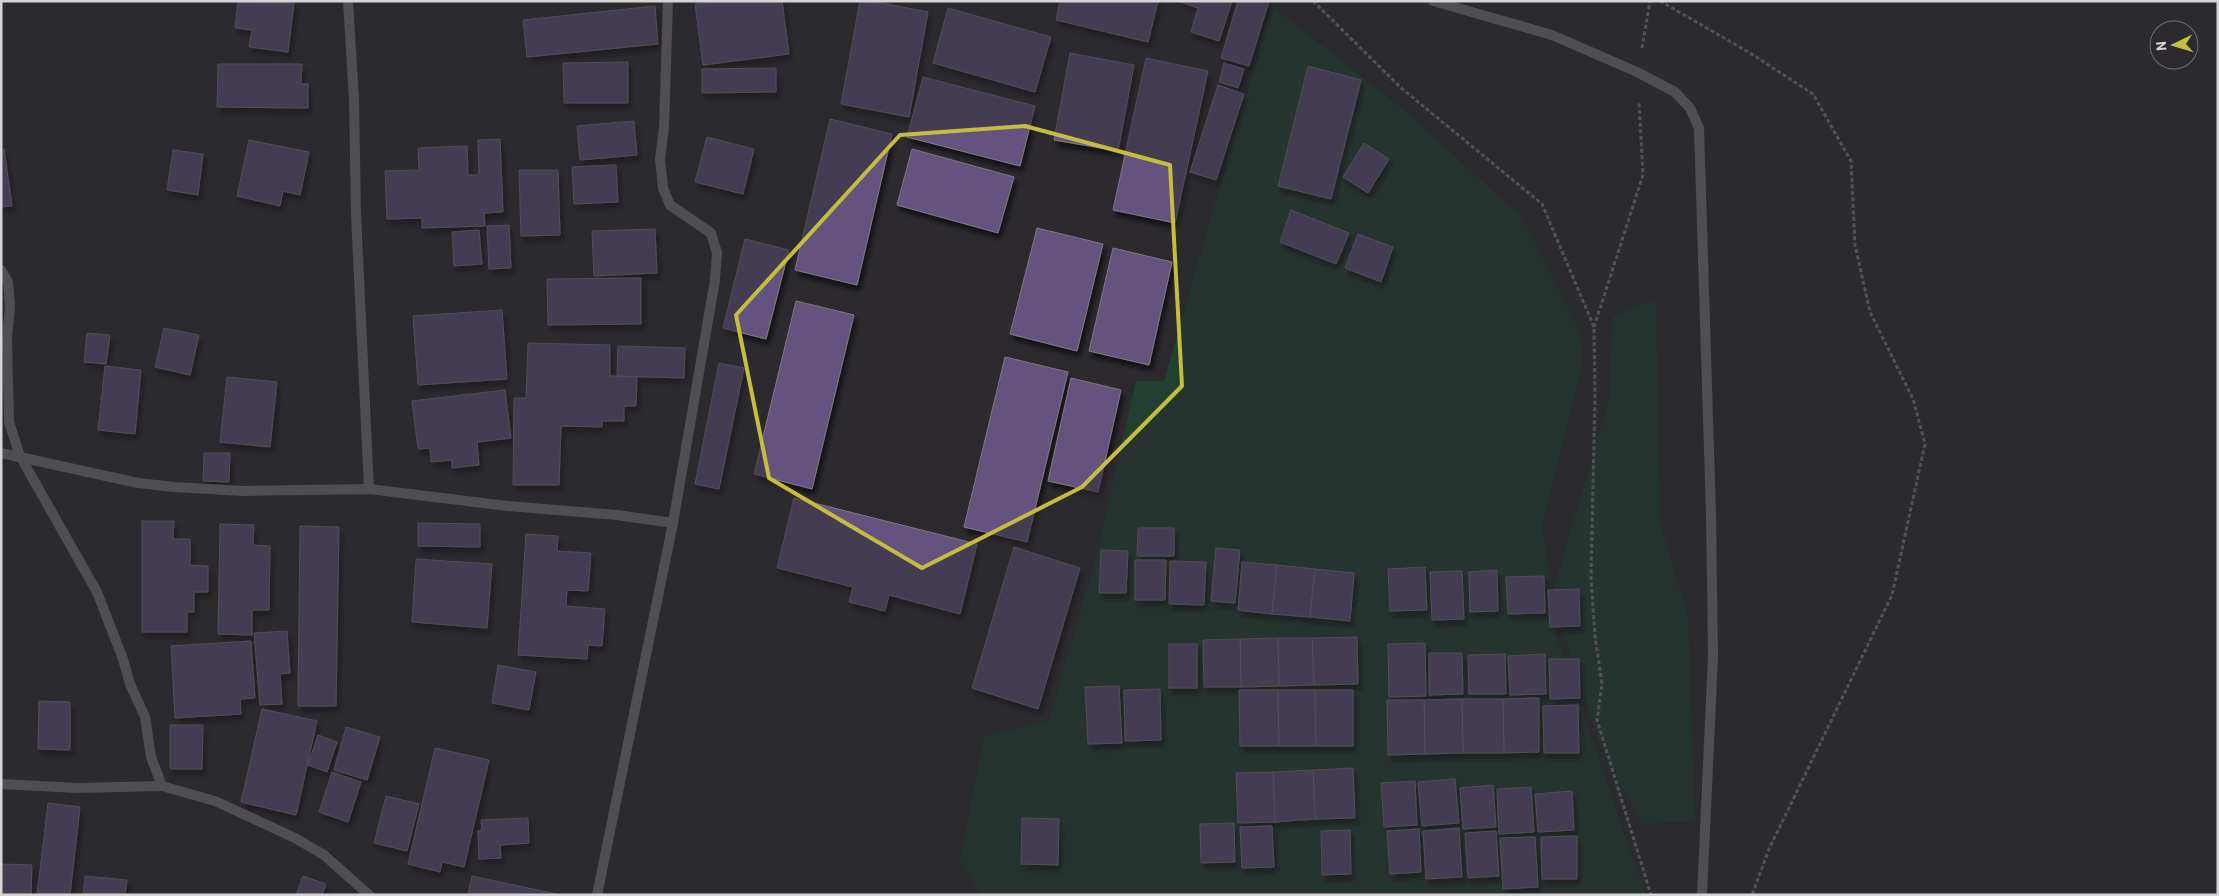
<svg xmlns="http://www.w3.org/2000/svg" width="2219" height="896" viewBox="0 0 2219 896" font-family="Barlow,sans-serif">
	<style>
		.green { fill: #214030 }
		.building { fill: #63527e; stroke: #7d7b81; filter: url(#shadow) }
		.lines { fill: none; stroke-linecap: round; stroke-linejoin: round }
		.path { stroke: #828185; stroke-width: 3; stroke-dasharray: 4 2.5; stroke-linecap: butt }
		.minor { stroke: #7d7b78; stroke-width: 10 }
		.marked { fill: none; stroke: #c4bd3e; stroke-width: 4; stroke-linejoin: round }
	</style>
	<defs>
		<filter id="shadow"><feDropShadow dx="3" dy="5.5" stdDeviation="2.5" flood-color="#0009"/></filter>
	</defs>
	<rect width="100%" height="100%" fill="#2c2a2f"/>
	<!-- green -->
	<polygon class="green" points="1272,6 1400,107 1522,217 1579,330 1583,362 1542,526 1552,595 1609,399 1613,316 1656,299 1660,523 1688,617 1695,821 1642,824 1598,740 1552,596 1558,641 1646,895 981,895 960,860 984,736 1049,720 1096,558 1136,381 1164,381"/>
	<!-- building -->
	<g class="building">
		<polygon points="238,1 294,3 288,52 249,47 252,30 235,28"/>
		<polygon points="716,1 782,1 789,54 703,65 695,4"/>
		<polygon points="860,1 872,1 928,12 909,117 841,104"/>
		<polygon points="1060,1 1158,1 1148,42 1056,20"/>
		<polygon points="1178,1 1232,1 1219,41 1191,32 1198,8"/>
		<polygon points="1238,1 1269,1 1249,66 1221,58"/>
		<polygon points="655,6 658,44 527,57 523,20"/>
		<polygon points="948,8 1051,37 1035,92 933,63"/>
		<polygon points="1070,53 1134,65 1118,151 1054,140"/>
		<polygon points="1146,58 1208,71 1175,223 1113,210"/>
		<polygon points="628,62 628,103 564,103 563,63"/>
		<polygon points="1224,63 1244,69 1238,88 1219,82"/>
		<polygon points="218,64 302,64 301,84 308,84 308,108 217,107"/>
		<polygon points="1308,66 1361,80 1331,199 1278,186"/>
		<polygon points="776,68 776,92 702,93 702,69"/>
		<polygon points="923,77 1035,106 1020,166 907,137"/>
		<polygon points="1218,85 1244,94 1216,180 1190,172"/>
		<polygon points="830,119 892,134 857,285 795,270"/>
		<polygon points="634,121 637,155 580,160 577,126"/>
		<polygon points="707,137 754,149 743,194 695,182"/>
		<polygon points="500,139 503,212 484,213 485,226 422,228 422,218 387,219 385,171 419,170 418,148 467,146 468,175 479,175 478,140"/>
		<polygon points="249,140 309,152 300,195 283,191 280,206 237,196"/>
		<polygon points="1364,143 1389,159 1368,193 1343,177"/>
		<polygon points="4,149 12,206 1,207 1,150"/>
		<polygon points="912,149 1014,177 998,233 897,205"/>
		<polygon points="173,150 203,154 198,195 167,190"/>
		<polygon points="616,165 618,202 574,204 572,167"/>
		<polygon points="519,170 558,170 560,235 521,236"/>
		<polygon points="1291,210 1349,233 1336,264 1280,242"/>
		<polygon points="509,225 511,268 489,269 487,226"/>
		<polygon points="1037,228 1103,244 1077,351 1010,334"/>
		<polygon points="655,229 657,273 594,276 592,231"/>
		<polygon points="479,230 482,264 454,266 452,232"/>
		<polygon points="1358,234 1393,247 1381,282 1345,268"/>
		<polygon points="745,239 789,250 766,339 723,328"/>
		<polygon points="1113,248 1172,262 1149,365 1089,351"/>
		<polygon points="641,278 641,324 548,325 547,279"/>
		<polygon points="796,301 854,315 812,489 754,474"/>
		<polygon points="502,310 507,379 418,385 413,316"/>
		<polygon points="164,328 199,335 190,375 155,367"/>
		<polygon points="87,333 110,335 106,364 84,362"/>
		<polygon points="528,343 610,345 610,376 637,377 636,406 624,406 624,421 602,421 602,427 561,426 559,485 513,485 514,398 526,398"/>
		<polygon points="618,346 685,348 684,378 617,376"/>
		<polygon points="1005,357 1068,372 1027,542 964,527"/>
		<polygon points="719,363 744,368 719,489 695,484"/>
		<polygon points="105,366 141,370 135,434 98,430"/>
		<polygon points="227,377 277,382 270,447 220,442"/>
		<polygon points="1071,378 1121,390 1098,492 1048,481"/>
		<polygon points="505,390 511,438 477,442 479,465 452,468 452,460 431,462 430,448 418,449 412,401"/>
		<polygon points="204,453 230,453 229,482 203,481"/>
		<polygon points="794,498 977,544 960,614 889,595 885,611 849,602 853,587 777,568"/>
		<polygon points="142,521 174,521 173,539 190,539 190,565 208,566 208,592 194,592 194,612 187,612 187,632 142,632"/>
		<polygon points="418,523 480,524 480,547 418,546"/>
		<polygon points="220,524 254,525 253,545 270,546 269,610 252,610 252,635 218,634"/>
		<polygon points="300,526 339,527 336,706 298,706"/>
		<polygon points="1138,528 1174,528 1174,556 1137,556"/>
		<polygon points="526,534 558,536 557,551 591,553 588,591 567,590 566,606 605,609 602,646 588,645 587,659 518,655"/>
		<polygon points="1014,547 1080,568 1038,709 972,688"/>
		<polygon points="1216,548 1240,550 1235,603 1211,601"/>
		<polygon points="1101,550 1128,551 1126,593 1099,593"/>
		<polygon points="416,559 492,564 487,628 412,622"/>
		<polygon points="1135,560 1166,560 1165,600 1135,600"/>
		<polygon points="1170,561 1206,562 1204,605 1169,604"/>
		<polygon points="1242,562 1277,565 1272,614 1238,610"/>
		<polygon points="1277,565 1315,569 1310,617 1272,614"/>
		<polygon points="1425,567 1427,610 1390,611 1388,569"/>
		<polygon points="1315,569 1354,573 1350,621 1310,617"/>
		<polygon points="1497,570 1498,611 1470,612 1469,572"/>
		<polygon points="1462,571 1464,619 1432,620 1430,572"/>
		<polygon points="1544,576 1545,613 1508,614 1506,577"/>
		<polygon points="1579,589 1580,626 1550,627 1548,590"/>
		<polygon points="287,631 290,673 280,674 282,704 260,705 254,633"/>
		<polygon points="1357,637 1358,684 1314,685 1312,638"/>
		<polygon points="1278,638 1312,638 1314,685 1279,686"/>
		<polygon points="1278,638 1279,686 1241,687 1240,639"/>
		<polygon points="1240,639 1241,687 1204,687 1203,640"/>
		<polygon points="251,641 255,698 240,699 241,714 175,718 171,646"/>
		<polygon points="1425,643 1426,696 1389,697 1388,644"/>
		<rect x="1169" y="644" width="28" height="44"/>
		<polygon points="1429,653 1462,653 1463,694 1429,695"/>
		<polygon points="1505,654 1506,694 1469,694 1468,655"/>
		<polygon points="1545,654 1546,694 1510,695 1508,656"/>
		<polygon points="1549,659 1579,659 1580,698 1550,699"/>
		<polygon points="498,665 536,672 529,710 492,703"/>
		<polygon points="1119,686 1122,743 1088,744 1085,687"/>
		<polygon points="1160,689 1161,740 1125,741 1124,690"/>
		<polygon points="1239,690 1278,690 1279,746 1240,746"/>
		<polygon points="1278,690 1315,690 1316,746 1279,746"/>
		<polygon points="1315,690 1353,690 1353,746 1316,746"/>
		<polygon points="1539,698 1539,752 1504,753 1503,699"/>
		<polygon points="1462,699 1503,699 1504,753 1463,753"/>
		<polygon points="1462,699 1463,753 1425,754 1424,700"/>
		<polygon points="1387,700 1424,700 1425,754 1388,755"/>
		<polygon points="39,701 70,702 70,750 38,749"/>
		<polygon points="1578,705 1579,753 1544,753 1543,706"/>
		<polygon points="262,709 317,721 296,815 241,802"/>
		<polygon points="170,725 203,725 202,769 170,769"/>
		<polygon points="346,727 380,737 367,780 334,770"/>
		<polygon points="318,735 337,742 327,772 308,765"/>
		<polygon points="435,748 489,760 464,867 442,862 440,872 408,864"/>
		<polygon points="1353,768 1355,818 1315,819 1313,770"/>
		<polygon points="1313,770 1315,819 1275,822 1273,772"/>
		<polygon points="332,772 361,782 348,822 319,812"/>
		<polygon points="1273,772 1275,822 1238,823 1236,773"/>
		<polygon points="1455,779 1459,823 1422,826 1418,782"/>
		<polygon points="1415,781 1417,825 1384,827 1381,783"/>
		<polygon points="1493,785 1496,827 1463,829 1460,788"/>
		<polygon points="1531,787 1534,832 1499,834 1497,789"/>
		<polygon points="1572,791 1574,830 1538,832 1535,794"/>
		<polygon points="386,796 419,804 407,851 374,843"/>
		<polygon points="48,803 80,807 70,895 37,895"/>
		<polygon points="528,818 529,843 500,845 501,858 479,859 478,831 482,830 481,820"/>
		<polygon points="1022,818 1059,819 1058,865 1021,864"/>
		<polygon points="1234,823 1235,862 1201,863 1200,824"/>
		<polygon points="1272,826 1274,867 1242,868 1240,827"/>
		<polygon points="1459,828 1462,877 1426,879 1423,831"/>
		<polygon points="1419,829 1421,872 1390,874 1387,831"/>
		<polygon points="1350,830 1351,874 1322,875 1321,831"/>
		<polygon points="1496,831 1499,876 1468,878 1465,833"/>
		<polygon points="1577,836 1577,879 1542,879 1541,837"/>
		<polygon points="1535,837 1538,887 1503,889 1500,838"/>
		<polygon points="1,864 32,865 31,895 1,895"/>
		<polygon points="85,876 127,880 125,895 83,895"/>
		<polygon points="303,876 326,884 322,895 296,895"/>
		<polygon points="472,876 561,895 468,895"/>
	</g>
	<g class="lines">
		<!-- path -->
		<g class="path">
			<polyline points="1313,1 1400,87 1542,204 1594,327 1595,396 1591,579 1595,636 1602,684 1597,720 1651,895"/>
			<polyline points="1660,1 1750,53 1813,94 1851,161 1855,245 1870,312 1913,399 1925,444 1892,595 1769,849 1752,895"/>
			<polyline points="1642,48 1650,1"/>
			<polyline points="1594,327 1643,175 1639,101"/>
		</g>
		<!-- minor -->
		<g class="minor">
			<polyline points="348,1 354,99 356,214 369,489"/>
			<polyline points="668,1 664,128 660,159 663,188 670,205 711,233 717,253 715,280 673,523"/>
			<polyline points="1433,1 1552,35 1637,72 1675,92 1690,108 1699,128 1711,514 1713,657 1702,895"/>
			<polyline points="1,270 8,282 10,307 7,337 9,422 20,456 97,592 123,659 130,684 145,717 151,757 162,786 215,801 295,838 324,855 369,895"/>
			<polyline points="1,453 138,483 174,487 243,491 369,489 507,506 617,515 673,523 597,895"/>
			<polyline points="1,784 77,788 162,786"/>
		</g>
	</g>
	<!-- marked area -->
	<path d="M0 0H2219V896H0ZM1025 126 1170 165 1182 386 1082 487 922 568 769 478 736 315 900 135Z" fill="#2c2a2f" fill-opacity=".55" fill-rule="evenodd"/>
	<path class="marked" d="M1025 126 1170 165 1182 386 1082 487 922 568 769 478 736 315 900 135Z"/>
	<!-- border -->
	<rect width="2219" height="896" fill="none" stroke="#d5d4d7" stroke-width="5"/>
	<!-- north arrow -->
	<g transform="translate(2174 45) rotate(265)"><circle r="24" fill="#2c2a2f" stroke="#706e72"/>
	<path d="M0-4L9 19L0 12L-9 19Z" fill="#c4bd3e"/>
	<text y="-8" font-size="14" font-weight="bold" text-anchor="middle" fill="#d5d4d7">N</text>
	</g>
</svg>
